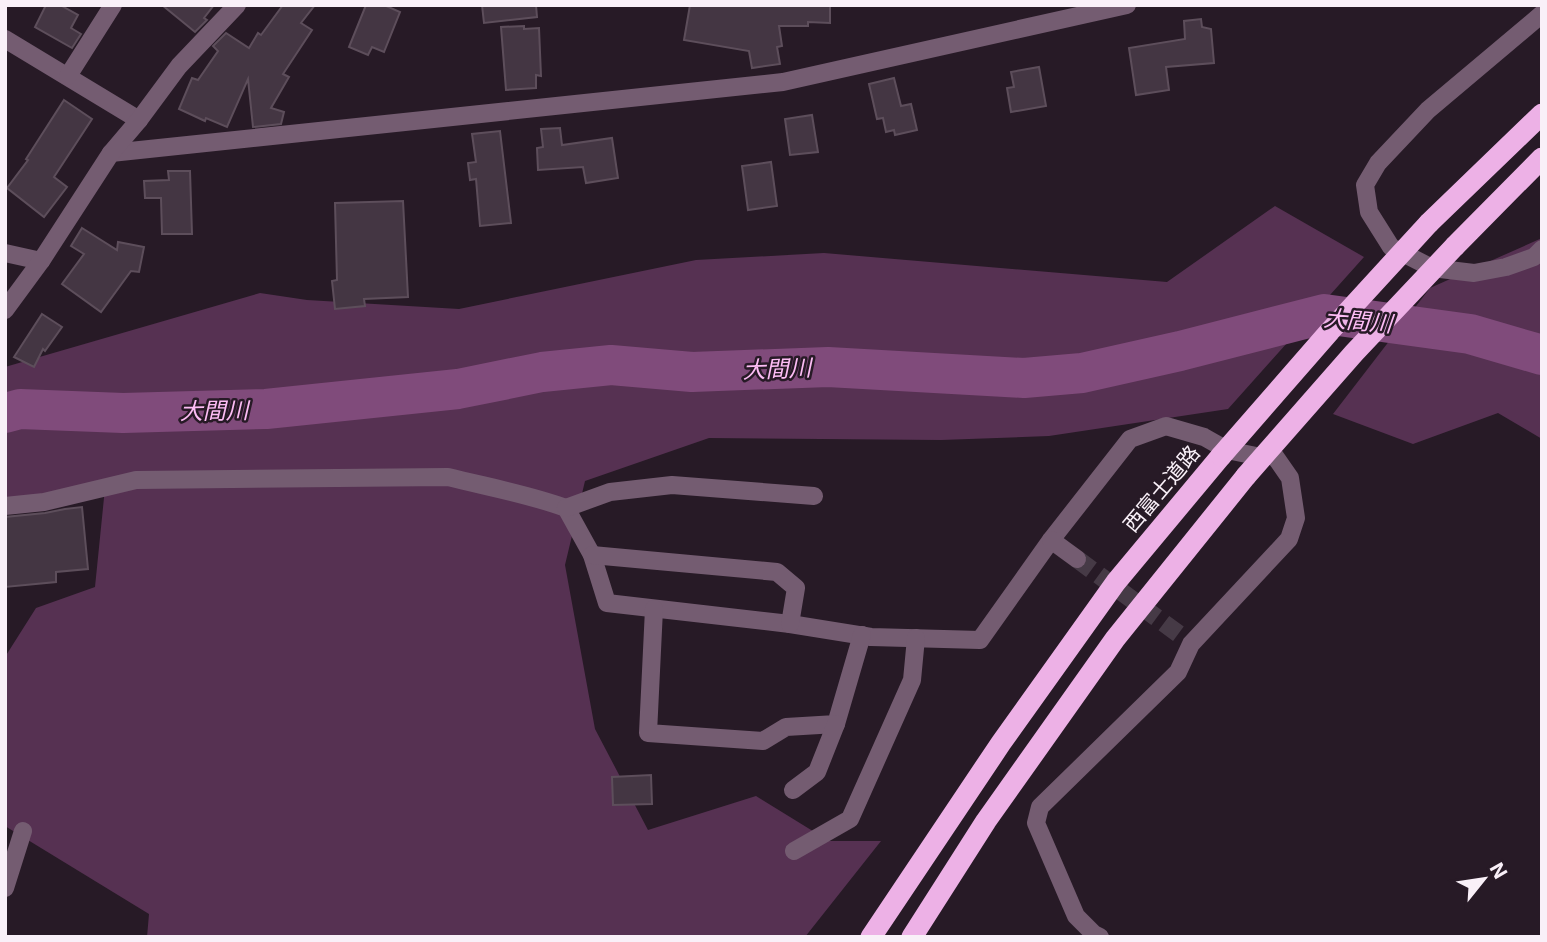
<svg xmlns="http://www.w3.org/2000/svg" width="1547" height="942" viewBox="0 0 1547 942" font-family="Inter,'Noto Sans JP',sans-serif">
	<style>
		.green { fill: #563152 }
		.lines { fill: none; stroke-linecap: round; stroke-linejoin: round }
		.river { stroke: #804b7b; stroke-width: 40 }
		.building { fill: #443643; stroke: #5d4e5b; stroke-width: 2 }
		.minor-tunnel { stroke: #463a46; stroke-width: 18; stroke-dasharray: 18 9; stroke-linecap: butt }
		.minor { stroke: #745c71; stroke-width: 18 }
		.highway { stroke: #edb1e6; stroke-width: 21 }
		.highway-bridge { stroke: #edb1e6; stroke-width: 21 }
		.labels { text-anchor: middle; stroke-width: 5; stroke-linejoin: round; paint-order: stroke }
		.street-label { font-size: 21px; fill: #f9f0f8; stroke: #271a26 }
		.water-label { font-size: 23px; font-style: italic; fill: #fdbdf5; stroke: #271a26 }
	</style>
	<rect width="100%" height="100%" fill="#271a26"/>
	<!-- green -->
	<g class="green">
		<polygon points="1275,206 1364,257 1228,409 1049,436 941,440 709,438 585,481 565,565 595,729 648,830 756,796 829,841 881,841 805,937 147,937 149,914 5,826 5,657 36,608 95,587 105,488 5,498 5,367 260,293 307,300 459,309 696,260 824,253 1167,282"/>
		<polygon points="1542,238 1542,439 1498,413 1413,444 1333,414 1430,288"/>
	</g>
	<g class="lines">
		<!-- river -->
		<polyline class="river" points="5,413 20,409 123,413 266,409 458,389 542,372 611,365 692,372 828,367 1024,378 1082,373 1180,351 1324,314 1470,334 1542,355"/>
	</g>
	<!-- building -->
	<g class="building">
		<polygon points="46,5 60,5 78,15 71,28 81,34 72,48 35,27"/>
		<polygon points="162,5 214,5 204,18 207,20 195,32"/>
		<polygon points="283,5 315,5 301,23 312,30 283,74 289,77 271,108 284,112 281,124 253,127 248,79 227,127 206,118 205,121 179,109 192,78 198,80 218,51 213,46 226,33 249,48 258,33 261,35"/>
		<polygon points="366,5 384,5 400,12 384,52 372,47 368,55 349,47"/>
		<polygon points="482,5 536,5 537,17 484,23"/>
		<polygon points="690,5 830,5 830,23 808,22 808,26 779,26 782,46 777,47 780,64 752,68 749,51 684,40"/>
		<polygon points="1201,19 1202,27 1211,29 1214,63 1166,67 1169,90 1136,95 1129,48 1185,39 1184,21"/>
		<polygon points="524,26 524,29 539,28 541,76 536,75 536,88 506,90 501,27"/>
		<polygon points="1039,67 1046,106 1011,112 1007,88 1014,87 1011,72"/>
		<polygon points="894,78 901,106 911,104 917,130 895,135 894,130 886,132 883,118 877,119 869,84"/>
		<polygon points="64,100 92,119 54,177 67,187 44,217 7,188 28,160 26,159"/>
		<polygon points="812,115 818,152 790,155 785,119"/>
		<polygon points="560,128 562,145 612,138 618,178 586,183 583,167 538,170 537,148 543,147 541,129"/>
		<polygon points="500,131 511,223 480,226 476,179 470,180 468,163 476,162 472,134"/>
		<polygon points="771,162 777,206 748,210 742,166"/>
		<polygon points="168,171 190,171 192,234 162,234 161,198 145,198 144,181 169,180"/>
		<polygon points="403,201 408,297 364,299 365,306 335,309 332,281 337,280 335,203"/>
		<polygon points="82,228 117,250 118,242 144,247 139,272 131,271 101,312 62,284 84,254 71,246"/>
		<polygon points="42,314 62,327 45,351 43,349 34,367 14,357"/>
		<polygon points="82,507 88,569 56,572 56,582 5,587 5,517 45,513 65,509"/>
		<polygon points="651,775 652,804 613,805 612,777"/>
	</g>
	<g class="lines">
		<!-- minor-tunnel -->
		<polyline class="minor-tunnel" points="1077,559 1180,635"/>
		<!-- minor -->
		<g class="minor">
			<polyline points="1542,14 1428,110 1378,163 1365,185 1369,212 1391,247 1432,268 1474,273 1506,267 1534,257 1542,249"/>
			<polyline points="5,39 139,120"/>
			<polyline points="68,76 113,5"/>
			<polyline points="111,153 783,82 1127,5"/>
			<polyline points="5,253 41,261"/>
			<polyline points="5,310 41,261 111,153 139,120 179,66 237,5"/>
			<path d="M5 506 44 502 136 480 448 477C488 487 528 494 566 508L592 555 607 603 790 624 871 637 980 640 1051 540 1130 439 1166 426 1204 437 1227 450 1261 457 1274 455 1290 478 1296 518 1289 539 1191 644 1178 672 1040 807 1036 823 1076 916 1094 934 1100 937"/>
			<polyline points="566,508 610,492 672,485 814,496"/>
			<polyline points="1051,540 1077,559"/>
			<polyline points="592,555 777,572 796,588 790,624"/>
			<polyline points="654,609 648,733 763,741 786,727 836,724 862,635"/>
			<polyline points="793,790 817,772 836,724"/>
			<polyline points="794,851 850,819 912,680 916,638"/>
			<polyline points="5,888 23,831"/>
		</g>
		<!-- highway -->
		<g class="highway">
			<polyline points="1429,223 1542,114"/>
			<polyline points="1455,246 1542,158"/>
			<polyline points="871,937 1001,743 1116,582 1221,456"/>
			<polyline points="912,937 986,821 1115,639 1246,476"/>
		</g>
		<!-- highway-bridge -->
		<g class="highway-bridge">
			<polyline points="1221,456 1330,331 1429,223"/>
			<polyline points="1246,476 1354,353 1455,246"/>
		</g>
	</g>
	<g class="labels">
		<!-- street labels -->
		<g class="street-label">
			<text transform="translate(1162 489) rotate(-50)" y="7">西富士道路</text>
		</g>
		<!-- water labels -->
		<g class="water-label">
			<text transform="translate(1358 321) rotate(5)" y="8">大間川</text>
			<text transform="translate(777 369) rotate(-2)" y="8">大間川</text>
			<text transform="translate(214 411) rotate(-1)" y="8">大間川</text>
		</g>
	</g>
	<!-- border -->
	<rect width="1547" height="942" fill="none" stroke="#f9f0f8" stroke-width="14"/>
	<!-- north arrow -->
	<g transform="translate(1484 879) rotate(60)" stroke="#271a26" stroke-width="5" paint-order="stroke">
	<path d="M0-5L12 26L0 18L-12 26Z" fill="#f9f0f8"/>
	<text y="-10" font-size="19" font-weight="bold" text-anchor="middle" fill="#f9f0f8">N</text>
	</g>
</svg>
